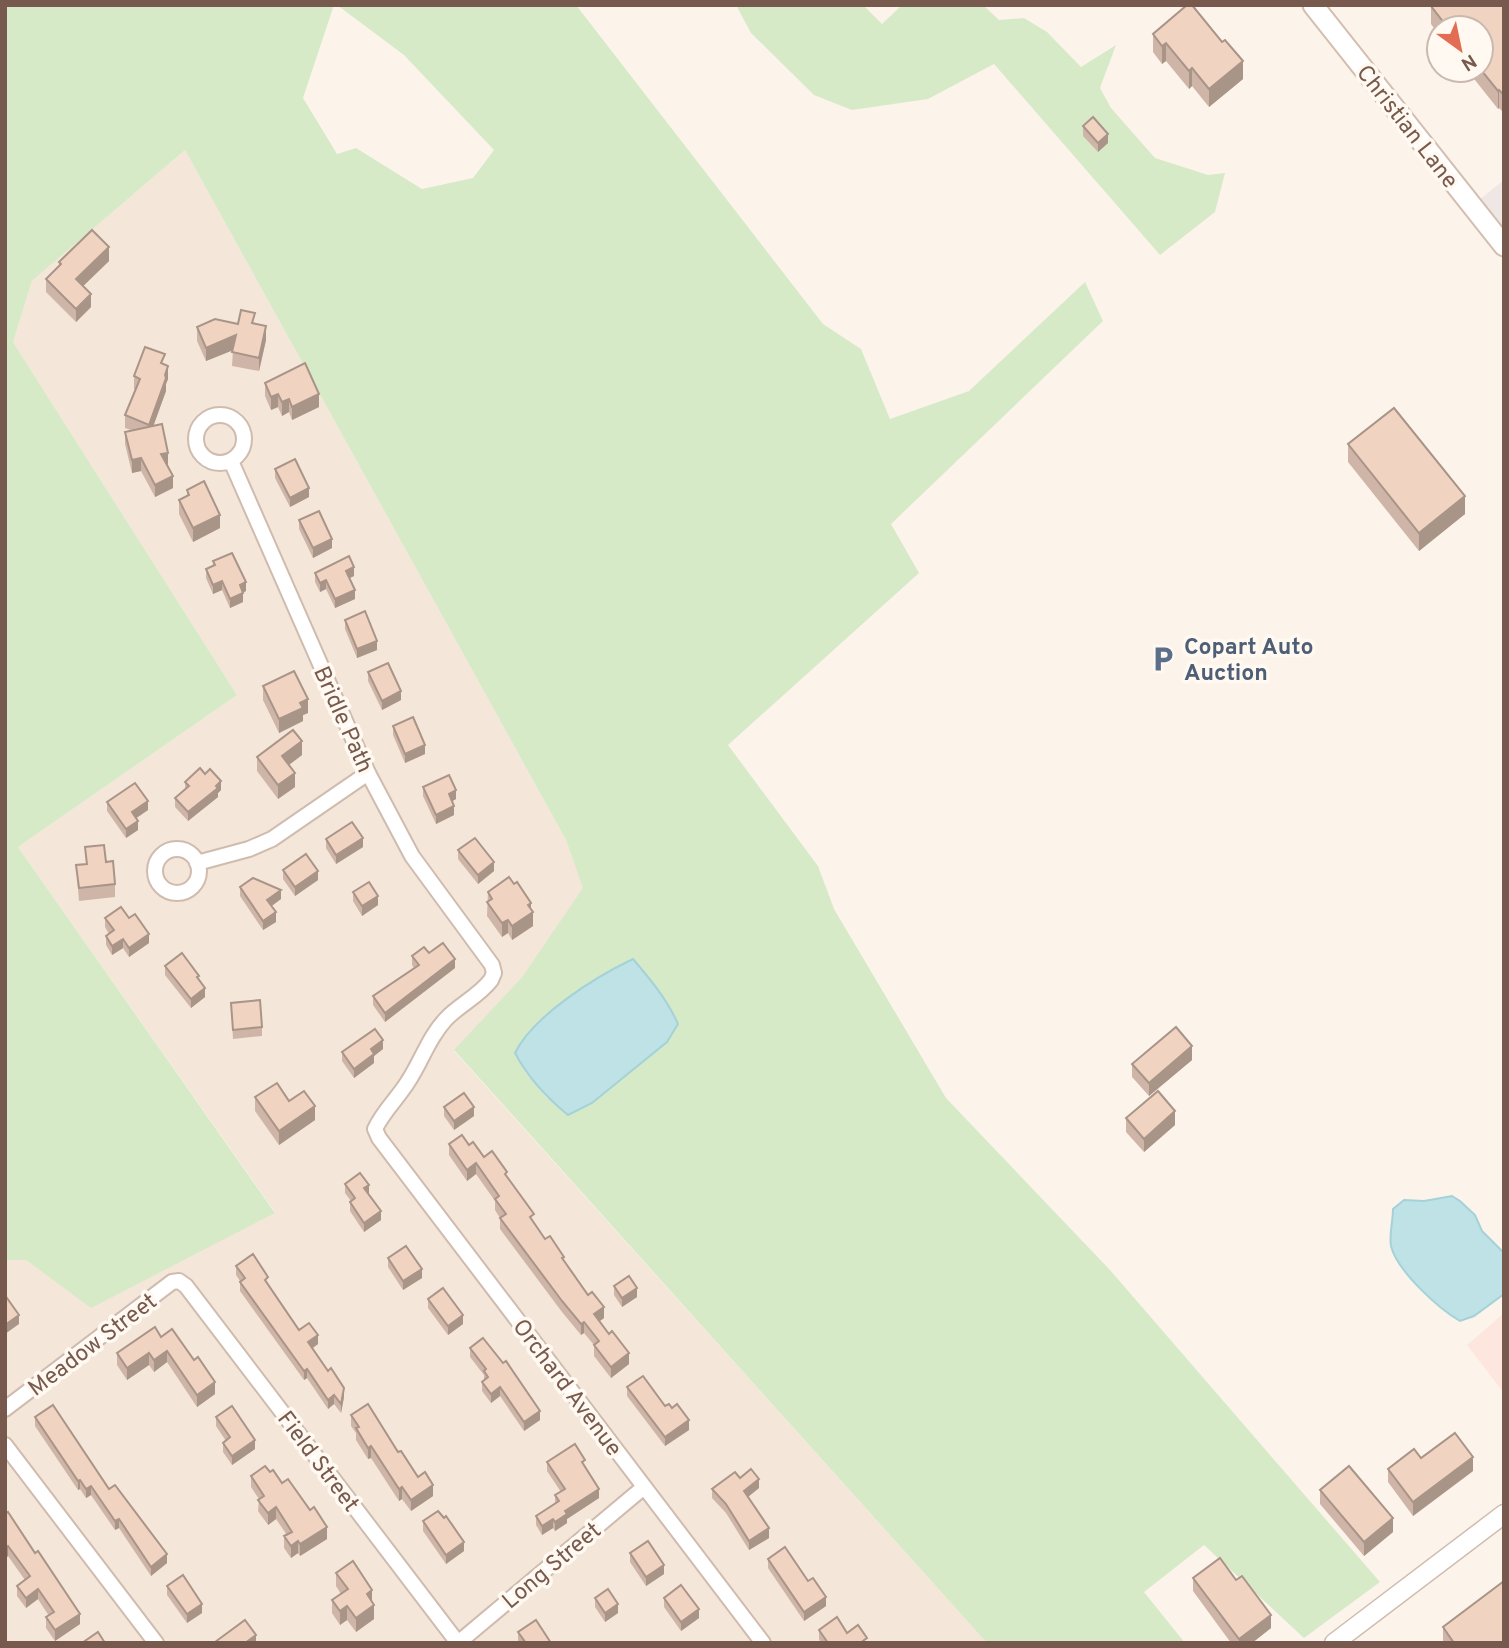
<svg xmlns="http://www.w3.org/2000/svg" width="1509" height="1648" viewBox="0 0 1509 1648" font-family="Overpass,sans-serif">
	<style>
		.residential { fill: #f4e6d8 }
		.commercial { fill: #fce6de }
		.industrial { fill: #eee7e3 }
		.green { fill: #d7eac8; fill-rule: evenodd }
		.water { fill: #bee2e6; stroke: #a4d2d8; stroke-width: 2 }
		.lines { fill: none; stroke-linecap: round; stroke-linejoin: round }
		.minor-casing { stroke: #cfbcaf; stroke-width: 18 }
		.tertiary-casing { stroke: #cfbcaf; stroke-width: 21 }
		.secondary-casing { stroke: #d4beaf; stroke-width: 23 }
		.minor { stroke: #fff; stroke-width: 14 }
		.tertiary { stroke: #fff; stroke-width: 18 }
		.secondary { stroke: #fff; stroke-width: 19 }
		.wall { fill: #cfb5a7 }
		.shaded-wall { fill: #a99488 }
		.building { fill: #f1d3c2; stroke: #a99488; stroke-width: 2 }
		.labels { text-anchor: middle; stroke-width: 7; stroke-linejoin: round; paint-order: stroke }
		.street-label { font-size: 23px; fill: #775a4d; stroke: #fff9f1 }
		.service-label { font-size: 23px; font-weight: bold; fill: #4e5e75; stroke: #fff9f1; text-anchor: start }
	</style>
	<rect width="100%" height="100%" fill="#fcf4ea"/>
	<!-- residential -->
	<polygon class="residential" points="185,150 566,840 584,888 522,977 454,1051 987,1643 5,1643 5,1260 26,1260 91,1307 275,1212 18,847 237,695 13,342 32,281"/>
	<!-- commercial -->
	<polygon class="commercial" points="1504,1313 1504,1393 1467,1345"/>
	<!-- industrial -->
	<polygon class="industrial" points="1504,180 1504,229 1479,200"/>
	<!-- green -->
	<g class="green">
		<path d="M5 5H334L303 98 337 154 356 148 422 189 473 178 494 150 404 55 337 5H576L823 324 861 349 890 419 969 391 1085 282 1103 321 891 524 919 573 728 745 818 866 834 909 946 1098 1110 1270 1380 1582 1304 1638 1204 1545 1144 1592 1185 1643H987L454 1050 522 977 583 888 566 840 185 150 32 281 13 342 237 695 18 847 275 1213 91 1308 26 1260H5ZM633 960 653 983 671 1009 667 1042 592 1103 547 1098 525 1072 515 1053 566 999Z"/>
		<polygon points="736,5 863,5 882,24 902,5 983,5 999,20 1024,18 1047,32 1081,67 1116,45 1100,88 1111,108 1155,158 1208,175 1225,173 1215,212 1160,255 994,64 928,99 852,110 814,95 751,33"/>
	</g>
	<!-- water -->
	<g class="water">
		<path d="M633 959C650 979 667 999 678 1024L667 1042 592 1103 568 1115C546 1097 528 1078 515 1053 533 1016 595 977 633 959Z"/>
		<path d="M1452 1196 1460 1201 1475 1215 1482 1231 1504 1253V1294L1474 1316 1460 1321C1439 1309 1397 1271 1391 1246 1389 1235 1393 1221 1393 1209L1404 1200 1424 1201Z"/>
	</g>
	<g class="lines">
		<defs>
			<g id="minor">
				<circle cx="220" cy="439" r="24"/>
				<path d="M231 461 368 773 412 856 492 965 494 973 491 980C479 996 459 1005 446 1019 429 1037 422 1060 409 1080 399 1097 383 1111 375 1129L379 1138 763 1643"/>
				<circle cx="177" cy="871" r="22"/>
				<polyline points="197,863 249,849 272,839 368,773"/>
				<polyline points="5,1409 172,1282 179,1281 186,1286 458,1643"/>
				<polyline points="5,1445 156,1643"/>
				<polyline points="458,1643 644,1487"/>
			</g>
			<polyline id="tertiary" points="1334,1643 1504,1514"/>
			<polyline id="secondary" points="1313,5 1504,246"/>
		</defs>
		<!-- minor casing -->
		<use href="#minor" class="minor-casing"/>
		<!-- tertiary casing -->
		<use href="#tertiary" class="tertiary-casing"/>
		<!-- secondary casing -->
		<use href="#secondary" class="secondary-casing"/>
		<!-- minor -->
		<use href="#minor" class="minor"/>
		<!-- tertiary -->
		<use href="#tertiary" class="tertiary"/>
		<!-- secondary -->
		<use href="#secondary" class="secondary"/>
	</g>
	<!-- wall -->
	<g class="wall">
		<polygon points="1504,5 1504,113 1499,108 1498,109 1467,70 1481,70 1481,28 1439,28 1439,35 1431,24 1431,6"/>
		<polygon points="1153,34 1243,79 1209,107 1192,86 1189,89 1166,61 1162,64 1153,52"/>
		<polygon points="1083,126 1108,143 1098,152 1083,136"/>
		<polygon points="109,261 83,286 91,307 76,322 46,292 46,279 59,266 59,262"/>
		<polygon points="238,324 255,324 266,340 259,371 232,366 233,350 206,361 197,341 197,327"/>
		<polygon points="165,364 168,379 166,384 166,391 153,426 168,465 173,488 155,497 141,471 132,473 125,444 125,432 131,430 125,428 125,415 135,390 134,389 134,376"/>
		<polygon points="265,383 319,407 292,420 289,412 282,416 278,407 271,410 265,396"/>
		<polygon points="1348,444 1465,514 1419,551 1348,462"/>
		<polygon points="275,469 309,497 290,507 275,478"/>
		<polygon points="187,490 220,528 193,542 179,514 179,500 187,497"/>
		<polygon points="299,520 332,548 313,558 299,529"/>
		<polygon points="213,561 246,591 243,593 243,602 230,608 222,590 213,594 206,578 206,569 213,566"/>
		<polygon points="315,573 354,576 349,578 355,599 335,608 326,589 320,592 315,582"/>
		<polygon points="345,620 377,650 357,658 345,629"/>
		<polygon points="368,672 401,700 382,710 368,681"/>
		<polygon points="263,686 308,713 303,715 303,721 279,733 263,700"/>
		<polygon points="393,726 425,754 405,763 393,735"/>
		<polygon points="302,755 289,765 295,787 278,799 257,771 257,757"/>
		<polygon points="185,782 221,790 218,793 218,797 188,821 175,807 175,798 185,789"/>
		<polygon points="423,787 456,799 452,801 454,815 436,824 423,796"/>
		<polygon points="107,802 148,810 136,818 138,830 126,838 107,811"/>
		<polygon points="326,839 363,847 336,864 326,848"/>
		<polygon points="85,847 106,862 115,884 115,897 79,901 76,865 86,864"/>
		<polygon points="458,850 494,871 478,884 458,859"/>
		<polygon points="283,870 318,880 295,896 283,879"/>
		<polygon points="240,887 281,899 272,906 276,922 263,930 240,896"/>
		<polygon points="353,892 378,905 362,916 353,901"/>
		<polygon points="488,892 531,909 533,926 512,940 508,933 502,937 487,916"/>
		<polygon points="105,918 129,918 149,943 129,957 123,948 112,955 106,945 106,936 109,934 105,927"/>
		<polygon points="429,953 455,968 385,1022 373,1005 373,996 414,968 412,965 412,956"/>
		<polygon points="165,966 199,981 205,997 191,1008 165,975"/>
		<polygon points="231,1003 262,1027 262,1036 233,1039"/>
		<polygon points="383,1049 374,1056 374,1063 354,1078 342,1061 342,1052"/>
		<polygon points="1192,1060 1149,1096 1132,1077 1132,1064"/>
		<polygon points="255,1097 289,1101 315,1120 279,1145 255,1111"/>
		<polygon points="444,1107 474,1116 454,1130 444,1116"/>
		<polygon points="1126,1118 1175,1125 1144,1152 1126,1132"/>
		<polygon points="449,1144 469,1145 507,1177 534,1224 545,1239 564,1262 604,1318 600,1321 629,1364 611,1378 594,1356 594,1345 584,1333 581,1335 562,1312 500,1229 500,1218 495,1210 495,1201 476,1174 467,1181 449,1155"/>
		<polygon points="345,1184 369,1194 381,1220 364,1232 350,1211 350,1202 351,1201 345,1193"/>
		<polygon points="388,1258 422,1278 403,1290 388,1267"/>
		<polygon points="236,1266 268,1285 299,1330 318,1344 313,1348 344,1397 341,1413 334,1404 328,1409 307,1378 304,1380 240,1291 240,1281 236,1275"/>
		<polygon points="614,1286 637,1297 622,1307 614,1295"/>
		<polygon points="428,1299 463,1324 448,1335 428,1308"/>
		<polygon points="161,1337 215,1394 197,1407 167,1362 154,1372 149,1365 127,1380 117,1365 117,1353"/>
		<polygon points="470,1348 540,1420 524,1431 500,1396 491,1403 482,1391 482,1382 484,1380 484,1375 470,1357"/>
		<polygon points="627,1387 665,1406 689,1430 665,1446 627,1396"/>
		<polygon points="351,1415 418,1477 433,1496 411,1511 402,1499 399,1501 371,1458 368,1459 356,1440 356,1433 351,1426"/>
		<polygon points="35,1417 109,1489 167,1563 151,1576 119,1528 115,1530 91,1495 86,1498 80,1489 78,1490 35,1426"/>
		<polygon points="216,1417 255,1449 232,1465 223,1452 223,1443 226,1441 216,1426"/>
		<polygon points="1421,1458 1473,1471 1413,1516 1388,1482 1388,1469"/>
		<polygon points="547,1462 585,1467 599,1498 567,1519 567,1523 555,1531 553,1528 542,1535 536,1525 536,1516 555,1504 555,1495 561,1492 547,1471"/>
		<polygon points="270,1472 282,1483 327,1539 300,1556 298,1553 291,1558 284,1548 284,1536 287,1535 276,1519 268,1525 258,1511 259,1499 251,1487 251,1476"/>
		<polygon points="740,1478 759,1488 748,1497 769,1538 749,1550 726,1513 712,1498 712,1489"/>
		<polygon points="1320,1490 1393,1532 1364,1556 1320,1504"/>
		<polygon points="5,1514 80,1624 55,1641 46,1628 46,1617 49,1616 38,1599 26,1608 17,1596 17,1586 25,1580 8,1556 6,1558 5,1557"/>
		<polygon points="444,1518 464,1551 446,1564 423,1531 423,1521"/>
		<polygon points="630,1553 664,1574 646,1586 630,1562"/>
		<polygon points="768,1559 808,1581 826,1606 804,1621 768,1568"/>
		<polygon points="336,1573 374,1619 356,1632 347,1620 340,1625 332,1613 332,1600 341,1594 336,1586"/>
		<polygon points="1193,1578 1236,1580 1271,1628 1252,1643 1231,1643 1193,1591"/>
		<polygon points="167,1586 202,1613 187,1623 167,1595"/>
		<polygon points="595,1598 618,1613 605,1622 595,1607"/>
		<polygon points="664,1598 699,1618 681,1631 664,1607"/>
		<polygon points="1443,1627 1504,1643 1443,1643"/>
		<polygon points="819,1630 847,1633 867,1643 821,1643 819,1639"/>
		<polygon points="518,1632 551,1643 518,1643"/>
	</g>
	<!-- shaded-wall -->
	<g class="shaded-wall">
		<polygon points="1166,43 1166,61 1162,64 1162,46"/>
		<polygon points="1243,61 1243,79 1209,107 1209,89"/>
		<polygon points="1192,68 1192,86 1189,89 1189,71"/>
		<polygon points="1499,90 1499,108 1498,109 1498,91"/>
		<polygon points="1108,134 1108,143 1098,152 1098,143"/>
		<polygon points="109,247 109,261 76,293 76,279"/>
		<polygon points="91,294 91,307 76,322 76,309"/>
		<polygon points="266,326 266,340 259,371 259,358"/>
		<polygon points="236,335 236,349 206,361 206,348"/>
		<polygon points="168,366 168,379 166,384 166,391 149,438 149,425"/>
		<polygon points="278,394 278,407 271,410 271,397"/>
		<polygon points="319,394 319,407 292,420 292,407"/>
		<polygon points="289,399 289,412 282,416 282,402"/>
		<polygon points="168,453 168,465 161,467 161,454"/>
		<polygon points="141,458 141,471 132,473 132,460"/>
		<polygon points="173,476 173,488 155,497 155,485"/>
		<polygon points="309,488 309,497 290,507 290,498"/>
		<polygon points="1465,496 1465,514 1419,551 1419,533"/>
		<polygon points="220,515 220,528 193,542 193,528"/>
		<polygon points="332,539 332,548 313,558 313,548"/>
		<polygon points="354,567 354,576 346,580 346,571"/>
		<polygon points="326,580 326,589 320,592 320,583"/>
		<polygon points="222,581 222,590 213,594 213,585"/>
		<polygon points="246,582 246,591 240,594 240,585"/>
		<polygon points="355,590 355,599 335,608 335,599"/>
		<polygon points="243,593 243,602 230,608 230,599"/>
		<polygon points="377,641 377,650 357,658 357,649"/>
		<polygon points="401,691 401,700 382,710 382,701"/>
		<polygon points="308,699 308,713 303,715 303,721 279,733 279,719 300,703"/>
		<polygon points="302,741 302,755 282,770 282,756"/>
		<polygon points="425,745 425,754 405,763 405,754"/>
		<polygon points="295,773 295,787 278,799 278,785"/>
		<polygon points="221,781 221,790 218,793 218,797 188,821 188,812"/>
		<polygon points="456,790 456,799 449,803 449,794"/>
		<polygon points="148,801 148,810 132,821 132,812"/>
		<polygon points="454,806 454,815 436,824 436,815"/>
		<polygon points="138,821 138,830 126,838 126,829"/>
		<polygon points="363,838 363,847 336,864 336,855"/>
		<polygon points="494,862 494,871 478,884 478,875"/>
		<polygon points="318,871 318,880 295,896 295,887"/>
		<polygon points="281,890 281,899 267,909 267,900"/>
		<polygon points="378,896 378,905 362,916 362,906"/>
		<polygon points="531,903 531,914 533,912 533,926 512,940 512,926 528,905"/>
		<polygon points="276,912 276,922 263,930 263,921"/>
		<polygon points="508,920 508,933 502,937 502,923"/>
		<polygon points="149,934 149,943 129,957 129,948"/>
		<polygon points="123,939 123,948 112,955 112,946"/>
		<polygon points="455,959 455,968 385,1022 385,1013"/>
		<polygon points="205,988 205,997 191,1008 191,999"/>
		<polygon points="383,1040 383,1049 374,1056 374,1063 354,1078 354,1069 371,1049"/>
		<polygon points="1192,1046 1192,1060 1149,1096 1149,1083"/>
		<polygon points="315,1106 315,1120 279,1145 279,1131"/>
		<polygon points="474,1107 474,1116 454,1130 454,1121"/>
		<polygon points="1175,1111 1175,1125 1144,1152 1144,1139"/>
		<polygon points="476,1163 476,1174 467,1181 467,1170"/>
		<polygon points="369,1185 369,1194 364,1197 364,1188"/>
		<polygon points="381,1211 381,1220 364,1232 364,1223"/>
		<polygon points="422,1269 422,1278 403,1290 403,1281"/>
		<polygon points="637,1288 637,1297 622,1307 622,1298"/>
		<polygon points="604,1307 604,1318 594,1325 594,1314"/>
		<polygon points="19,1315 19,1324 5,1334 5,1325"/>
		<polygon points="463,1315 463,1324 448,1335 448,1326"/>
		<polygon points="584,1322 584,1333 581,1335 581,1324"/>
		<polygon points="318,1335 318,1344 308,1351 308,1342"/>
		<polygon points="167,1351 167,1362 154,1372 154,1360"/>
		<polygon points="149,1353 149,1365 127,1380 127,1368"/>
		<polygon points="629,1353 629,1364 611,1378 611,1367"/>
		<polygon points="307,1369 307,1378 304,1380 304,1371"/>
		<polygon points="215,1382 215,1394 197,1407 197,1395"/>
		<polygon points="500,1387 500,1396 491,1403 491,1394"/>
		<polygon points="344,1388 344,1397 341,1413 341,1404"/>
		<polygon points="334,1395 334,1404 328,1409 328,1400"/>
		<polygon points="540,1411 540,1420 524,1431 524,1422"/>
		<polygon points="689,1420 689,1430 665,1446 665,1437"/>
		<polygon points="255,1440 255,1449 232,1465 232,1456"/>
		<polygon points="371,1446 371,1458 368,1459 368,1448"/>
		<polygon points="1473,1457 1473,1471 1413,1516 1413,1502"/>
		<polygon points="759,1479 759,1488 744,1500 744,1491"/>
		<polygon points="80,1480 80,1489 78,1490 78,1481"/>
		<polygon points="433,1485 433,1496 411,1511 411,1500"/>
		<polygon points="91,1486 91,1495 86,1498 86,1489"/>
		<polygon points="402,1487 402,1499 399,1501 399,1489"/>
		<polygon points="599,1489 599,1498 567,1519 567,1523 555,1531 555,1522 565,1511"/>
		<polygon points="276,1507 276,1519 268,1525 268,1513"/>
		<polygon points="1393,1518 1393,1532 1364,1556 1364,1542"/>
		<polygon points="119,1519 119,1528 115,1530 115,1521"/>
		<polygon points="553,1519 553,1528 542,1535 542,1526"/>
		<polygon points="327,1527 327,1539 300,1556 300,1544"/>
		<polygon points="769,1528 769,1538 749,1550 749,1541"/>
		<polygon points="298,1541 298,1553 291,1558 291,1546"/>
		<polygon points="464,1542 464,1551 446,1564 446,1555"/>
		<polygon points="8,1546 8,1556 6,1558 6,1548"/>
		<polygon points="167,1554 167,1563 151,1576 151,1567"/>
		<polygon points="664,1565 664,1574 646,1586 646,1577"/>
		<polygon points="38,1589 38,1599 26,1608 26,1598"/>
		<polygon points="372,1590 372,1603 367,1594"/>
		<polygon points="826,1597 826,1606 804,1621 804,1612"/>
		<polygon points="202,1604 202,1613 187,1623 187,1614"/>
		<polygon points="618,1604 618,1613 605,1622 605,1613"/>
		<polygon points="374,1605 374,1619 356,1632 356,1618"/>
		<polygon points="347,1606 347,1620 340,1625 340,1611"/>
		<polygon points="699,1609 699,1618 681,1631 681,1622"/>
		<polygon points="80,1614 80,1624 55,1641 55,1630"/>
		<polygon points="1271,1615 1271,1628 1252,1643 1239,1643 1239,1639"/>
		<polygon points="256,1635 256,1643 245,1643"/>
	</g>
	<!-- building -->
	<g class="building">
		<polygon points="1187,5 1192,5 1222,42 1225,40 1243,61 1209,89 1192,68 1189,71 1166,43 1162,46 1153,34"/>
		<polygon points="1432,5 1504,5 1504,95 1499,90 1498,91 1481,70 1481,28 1448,28 1431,6"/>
		<polygon points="1093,117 1108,134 1098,143 1083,126"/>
		<polygon points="92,230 109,247 76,279 91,294 76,309 46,279 61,264 59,262"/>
		<polygon points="241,310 255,313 252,323 266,326 259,358 232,352 236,335 206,348 197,327 215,319 238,324"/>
		<polygon points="145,347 165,354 161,363 168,366 165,375 166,378 149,425 125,415 140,379 134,376"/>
		<polygon points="305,363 319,394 292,407 289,399 282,402 278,394 271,397 265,383"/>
		<polygon points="1394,408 1465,496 1419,533 1348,444"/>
		<polygon points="162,424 168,453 161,454 173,476 155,485 141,458 132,460 125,432"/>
		<polygon points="295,459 309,488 290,498 275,469"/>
		<polygon points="204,481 220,515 193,528 179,500 189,495 187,490"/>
		<polygon points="319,511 332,539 313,548 299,520"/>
		<polygon points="232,553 246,582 240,585 243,593 230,599 222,581 213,585 206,569 215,565 213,561"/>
		<polygon points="349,556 354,567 346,571 355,590 335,599 326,580 320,583 315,573"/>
		<polygon points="365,611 377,641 357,649 345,620"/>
		<polygon points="388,663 401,691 382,701 368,672"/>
		<polygon points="294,671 308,699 300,703 303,708 279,719 263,686"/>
		<polygon points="413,717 425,745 405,754 393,726"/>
		<polygon points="293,730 302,741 282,756 295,773 278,785 257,757"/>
		<polygon points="200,768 205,774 210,769 221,781 216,786 218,788 188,812 175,798 189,786 185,782"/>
		<polygon points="449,775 456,790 449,794 454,806 436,815 423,787"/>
		<polygon points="135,783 148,801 132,812 138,821 126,829 107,802"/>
		<polygon points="352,822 363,838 336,855 326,839"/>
		<polygon points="475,838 494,862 478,875 458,850"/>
		<polygon points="104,845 106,862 113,861 115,884 79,888 76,865 87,864 85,847"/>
		<polygon points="306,854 318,871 295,887 283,870"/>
		<polygon points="509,877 514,884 517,882 531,903 528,905 533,912 512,926 508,920 502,923 487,902 492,899 488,892"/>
		<polygon points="253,878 281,890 267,900 276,912 263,921 240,887"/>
		<polygon points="369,882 378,896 362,906 353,892"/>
		<polygon points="121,907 129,918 135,914 149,934 129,948 123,939 112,946 106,936 114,930 105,918"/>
		<polygon points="443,943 455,959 385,1013 373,996 419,965 412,956 424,947 429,953"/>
		<polygon points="182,953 199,976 197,977 205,988 191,999 165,966"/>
		<polygon points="260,1000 262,1027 233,1030 231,1003"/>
		<polygon points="1176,1027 1192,1046 1149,1083 1132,1064"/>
		<polygon points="375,1029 383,1040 371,1049 374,1054 354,1069 342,1052"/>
		<polygon points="277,1083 289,1101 304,1091 315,1106 279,1131 255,1097"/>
		<polygon points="1158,1091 1175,1111 1144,1139 1126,1118"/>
		<polygon points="464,1093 474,1107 454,1121 444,1107"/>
		<polygon points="462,1135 469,1145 473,1142 484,1157 492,1151 507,1172 505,1174 534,1214 530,1217 545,1239 550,1236 564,1257 562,1258 588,1295 592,1292 604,1307 594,1314 609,1334 612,1331 629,1353 611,1367 594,1345 599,1341 584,1322 581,1324 562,1301 500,1218 506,1214 495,1199 499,1196 476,1163 467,1170 449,1144"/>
		<polygon points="360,1173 369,1185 364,1188 381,1211 364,1223 350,1202 355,1198 345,1184"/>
		<polygon points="406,1246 422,1269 403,1281 388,1258"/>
		<polygon points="253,1254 268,1277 265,1280 299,1330 309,1323 318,1335 308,1342 328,1371 331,1368 344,1388 341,1404 334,1395 328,1400 307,1369 304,1371 240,1282 245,1278 236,1266"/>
		<polygon points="629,1276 637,1288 622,1298 614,1286"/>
		<polygon points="443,1288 463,1315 448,1326 428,1299"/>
		<polygon points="7,1298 19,1315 5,1325 5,1299"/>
		<polygon points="155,1327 161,1337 172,1329 194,1360 198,1357 215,1382 197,1395 167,1351 154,1360 149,1353 127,1368 117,1353"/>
		<polygon points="483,1338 503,1363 506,1361 540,1411 524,1422 500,1387 491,1394 482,1382 488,1377 484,1371 486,1369 470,1348"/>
		<polygon points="643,1376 665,1406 669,1404 672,1408 677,1404 689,1420 665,1437 627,1387"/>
		<polygon points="368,1404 398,1452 401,1451 418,1477 425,1472 433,1485 411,1500 402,1487 399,1489 371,1446 368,1448 356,1428 359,1427 351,1415"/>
		<polygon points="53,1405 109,1489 115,1485 167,1554 151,1567 119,1519 115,1521 91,1486 86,1489 80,1480 78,1481 35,1417"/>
		<polygon points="232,1406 255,1440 232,1456 223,1443 230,1437 216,1417"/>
		<polygon points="1455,1433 1473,1457 1413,1502 1388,1469 1414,1449 1421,1458"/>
		<polygon points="575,1444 585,1460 582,1462 599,1489 565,1511 567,1514 555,1522 553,1519 542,1526 536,1516 559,1501 555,1495 565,1489 547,1462"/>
		<polygon points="265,1466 270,1472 273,1470 282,1483 288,1479 310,1510 314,1507 327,1527 300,1544 298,1541 291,1546 284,1536 292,1532 276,1507 268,1513 258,1500 264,1496 251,1476"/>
		<polygon points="1349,1466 1393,1518 1364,1542 1320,1490"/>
		<polygon points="751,1469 759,1479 744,1491 769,1528 749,1541 726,1504 712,1489 735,1472 740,1478"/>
		<polygon points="438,1511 444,1518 446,1516 464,1542 446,1555 423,1521"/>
		<polygon points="8,1512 35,1553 38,1551 80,1614 55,1630 46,1617 54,1612 38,1589 26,1598 17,1586 30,1576 8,1546 6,1548 5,1546 5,1514"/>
		<polygon points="648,1541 664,1565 646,1577 630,1553"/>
		<polygon points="785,1547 808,1581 813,1578 826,1597 804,1612 768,1559"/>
		<polygon points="1220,1558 1236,1580 1242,1576 1271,1615 1239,1639 1193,1578"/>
		<polygon points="353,1561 372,1590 367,1594 374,1605 356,1618 347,1606 340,1611 332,1600 348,1589 336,1573"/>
		<polygon points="183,1575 202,1604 187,1614 167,1586"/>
		<polygon points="1504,1581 1504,1643 1454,1643 1443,1627"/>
		<polygon points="681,1585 699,1609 681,1622 664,1598"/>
		<polygon points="608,1589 618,1604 605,1613 595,1598"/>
		<polygon points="837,1617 847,1633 858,1625 867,1638 860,1643 828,1643 819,1630"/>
		<polygon points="245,1620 256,1635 245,1643 216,1643 215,1642"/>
		<polygon points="536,1620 551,1643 526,1643 518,1632"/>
		<polygon points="98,1632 105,1643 82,1643"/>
	</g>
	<!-- icons -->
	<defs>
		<symbol id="parking-bare" viewBox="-9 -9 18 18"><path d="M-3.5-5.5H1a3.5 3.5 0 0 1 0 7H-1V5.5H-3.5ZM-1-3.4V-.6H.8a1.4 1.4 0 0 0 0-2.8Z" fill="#5c6f8a" stroke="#fff9f1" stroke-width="2.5" paint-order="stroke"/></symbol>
	</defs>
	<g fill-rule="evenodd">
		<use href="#parking-bare" x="1144" y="640" width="38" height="38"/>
	</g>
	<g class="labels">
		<!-- street labels -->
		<g class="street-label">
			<text transform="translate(1408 126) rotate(52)" y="8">Christian Lane</text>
			<text transform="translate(344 719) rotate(66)" y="8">Bridle Path</text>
			<text transform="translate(92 1344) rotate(-37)" y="8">Meadow Street</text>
			<text transform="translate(568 1387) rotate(53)" y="8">Orchard Avenue</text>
			<text transform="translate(319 1461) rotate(53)" y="8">Field Street</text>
			<text transform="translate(551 1565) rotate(-40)" y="8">Long Street</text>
		</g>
		<!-- service labels -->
		<g class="service-label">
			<text x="1184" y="654">Copart Auto<tspan x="1184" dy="26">Auction</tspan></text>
		</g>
	</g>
	<!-- border -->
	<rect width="1509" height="1648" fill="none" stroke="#775a4d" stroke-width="14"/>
	<!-- north arrow -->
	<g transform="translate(1460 49) rotate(147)"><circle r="33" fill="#fff9f1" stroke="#c9b9af" stroke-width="2"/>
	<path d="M0-5L12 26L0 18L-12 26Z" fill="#e36d52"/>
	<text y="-10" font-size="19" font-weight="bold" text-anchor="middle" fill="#775a4d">N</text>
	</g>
</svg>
